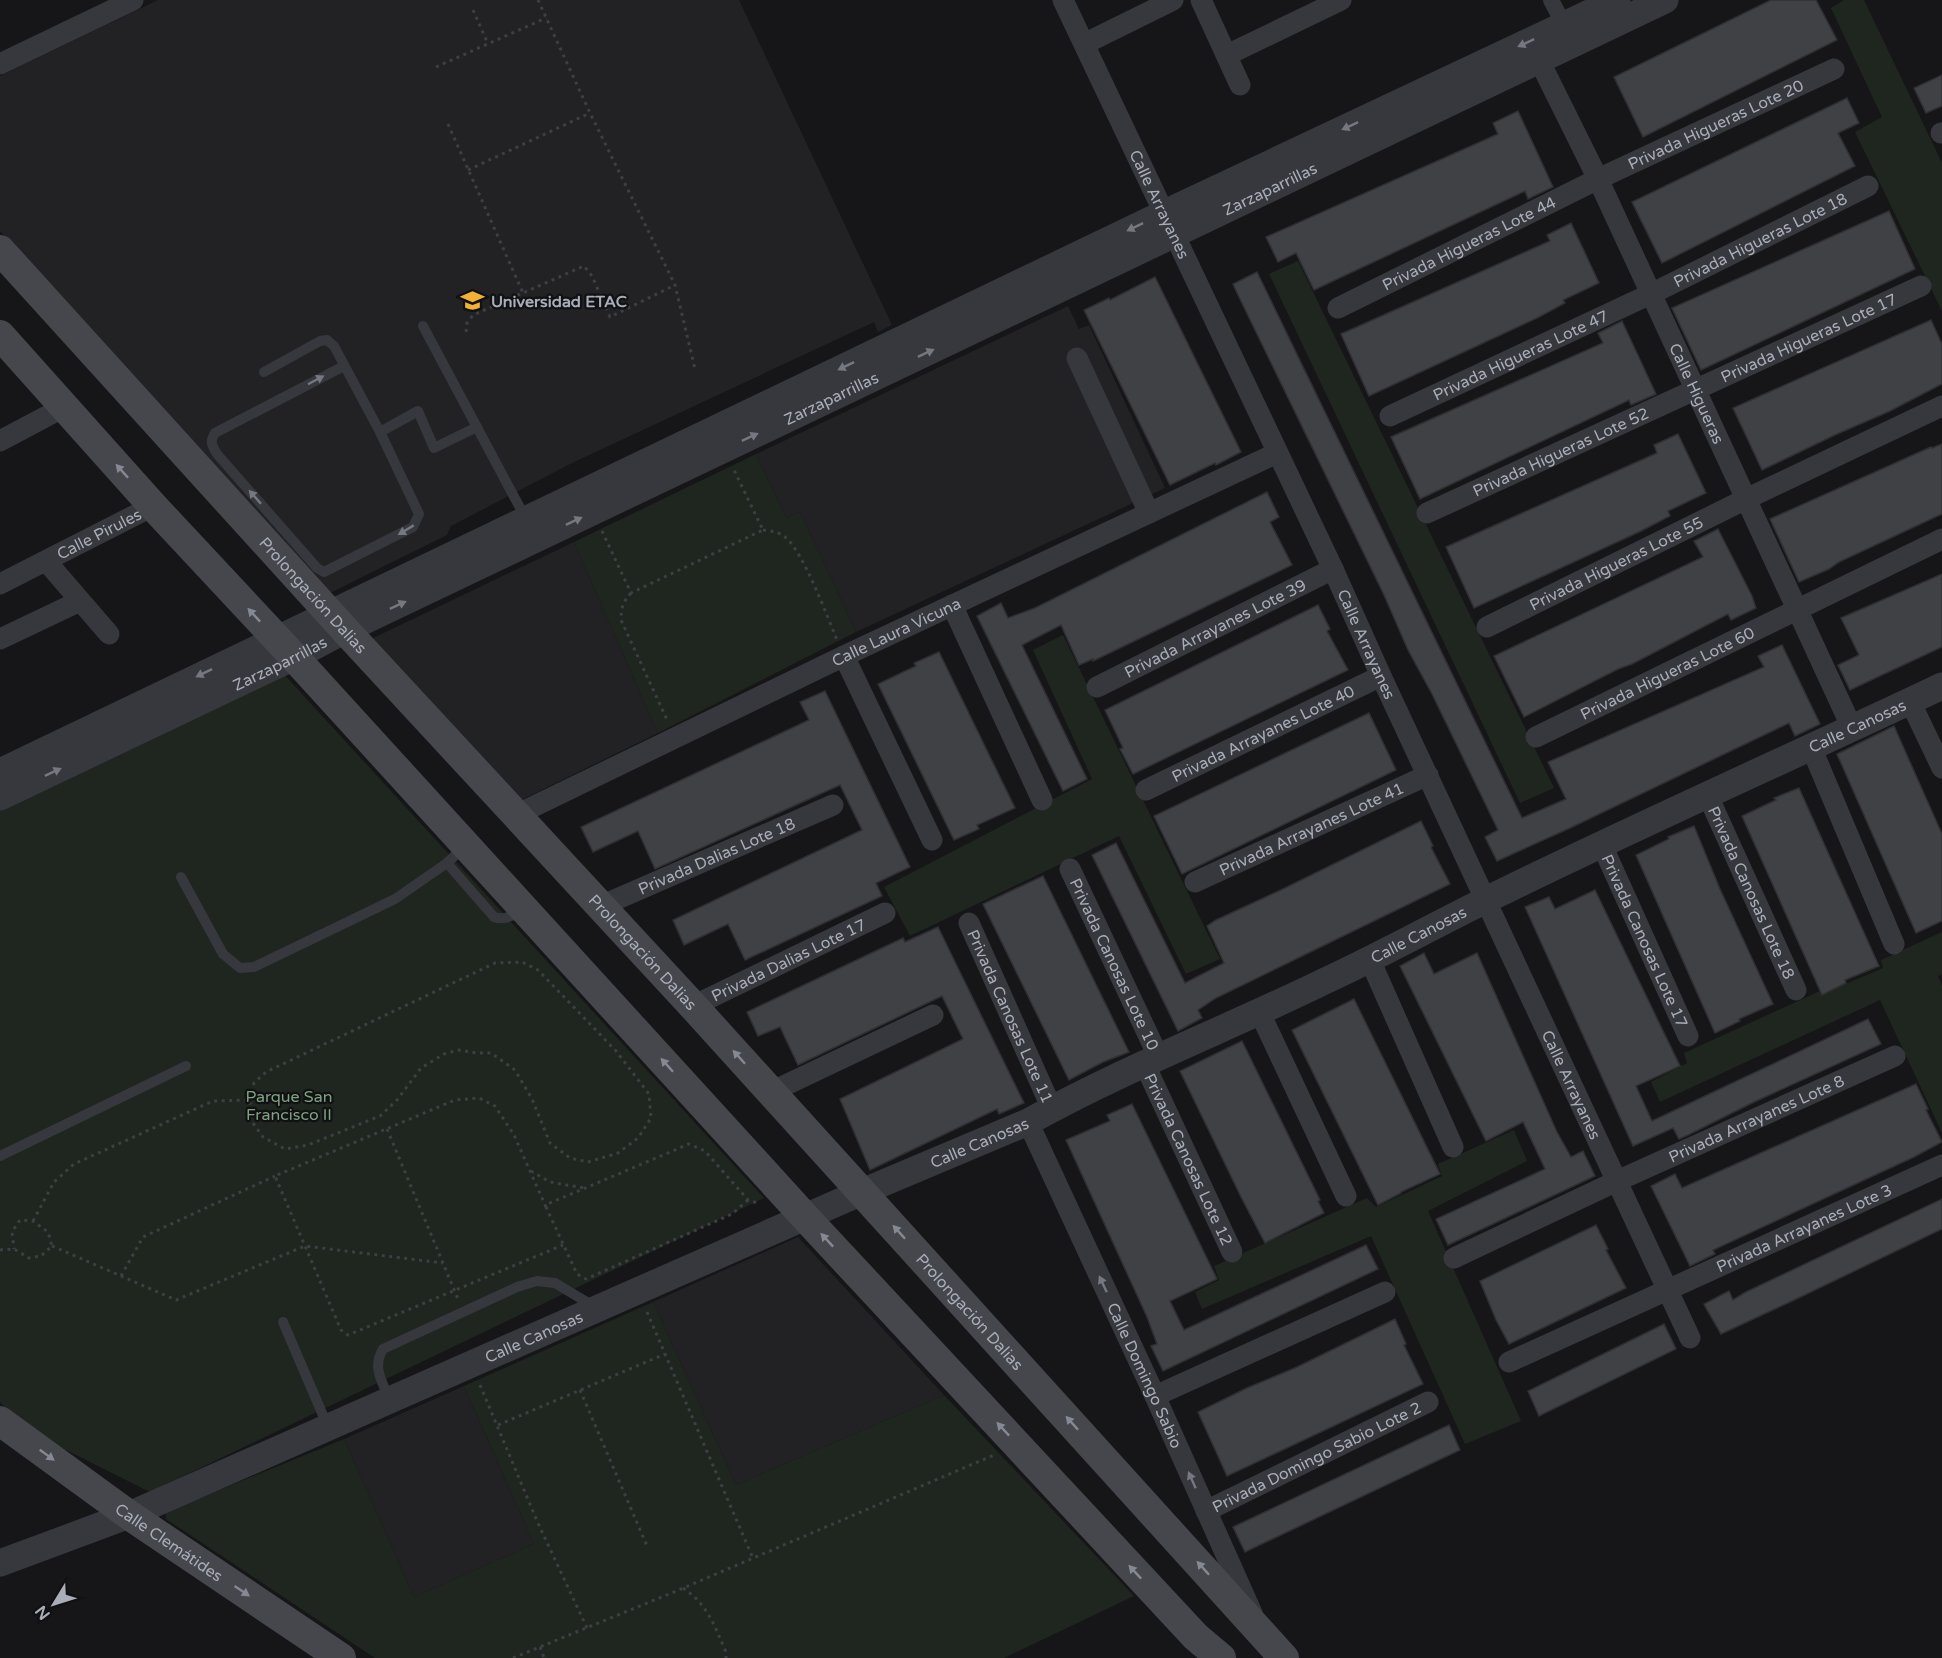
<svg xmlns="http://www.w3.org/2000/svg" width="1942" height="1658" viewBox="0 0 1942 1658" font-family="'Varela Round',sans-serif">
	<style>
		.built { fill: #222225 }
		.green { fill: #1e261f }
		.building { fill: #404145; stroke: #303034; stroke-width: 1.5 }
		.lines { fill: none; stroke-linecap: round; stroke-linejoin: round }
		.path { stroke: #3d3f44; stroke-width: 3; stroke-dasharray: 3 4.5; stroke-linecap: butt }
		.service { stroke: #37383d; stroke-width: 10 }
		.pedestrian { stroke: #37383d; stroke-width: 16 }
		.minor { stroke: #37383d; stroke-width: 21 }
		.tertiary { stroke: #37383d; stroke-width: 27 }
		.secondary { stroke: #45474d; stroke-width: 30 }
		.oneway { fill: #757881 }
		.oneway2 { fill: #858993 }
		.labels { text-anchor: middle; stroke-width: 4.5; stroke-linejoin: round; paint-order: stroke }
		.street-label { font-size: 16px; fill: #a8adb8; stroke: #111113 }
		.poi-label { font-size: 16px; font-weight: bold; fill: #a8adb8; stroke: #111113; text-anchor: start }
		.park-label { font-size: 16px; fill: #7fa381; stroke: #111113 }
	</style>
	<rect width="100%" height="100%" fill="#161618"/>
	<!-- built -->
	<g class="built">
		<polygon points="158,0 739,0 892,325 878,332 874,322 570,464 451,526 447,535 330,593 0,231 0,76"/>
		<polygon points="1068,306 1079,329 1089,325 1165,488 856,632 800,512 786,518 756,454"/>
		<polygon points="574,542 658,733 519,801 369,640"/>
		<polygon points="798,1237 944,1395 736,1485 653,1302"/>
		<polygon points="464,1386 534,1544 414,1597 344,1439"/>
	</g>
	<!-- green -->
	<g class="green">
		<polygon points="1844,0 1864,0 1942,163 1942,311 1855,132 1882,117 1831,8"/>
		<polygon points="1298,261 1554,788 1520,803 1269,274"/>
		<polygon points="756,454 786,518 800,512 856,632 658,733 574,542"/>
		<polygon points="1063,635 1220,959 1186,974 1119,836 910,936 884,887 1092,779 1033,650"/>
		<polygon points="270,659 764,1198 150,1492 32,1433 0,1402 0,793"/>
		<polygon points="1942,932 1942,974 1938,976 1942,986 1942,1133 1880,1000 1660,1102 1651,1082 1687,1063 1684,1053 1820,991 1822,994 1883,968 1881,960"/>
		<polygon points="1514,1130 1527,1161 1428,1211 1521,1421 1465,1444 1371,1236 1202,1309 1195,1292 1219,1280 1214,1266 1367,1198 1376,1207 1442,1176 1438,1164"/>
		<polygon points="653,1302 736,1485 944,1395 1134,1596 1004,1658 375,1658 166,1519 166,1512 344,1439 414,1597 534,1544 464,1386"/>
	</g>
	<!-- building -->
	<g class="building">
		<polygon points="1771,0 1816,0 1837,40 1643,137 1614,77"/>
		<polygon points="1942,75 1942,106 1926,113 1914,88"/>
		<polygon points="1847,98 1859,123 1838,133 1855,166 1662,263 1632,202"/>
		<polygon points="1518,111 1553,187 1528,199 1525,191 1314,290 1296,253 1278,262 1266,237 1498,134 1493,123"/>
		<polygon points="1889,211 1915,269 1701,370 1672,308"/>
		<polygon points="1571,223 1599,283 1563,300 1565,303 1537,318 1369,396 1341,334 1550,241 1547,235"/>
		<polygon points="1257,272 1522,818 1566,799 1548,762 1764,667 1758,656 1782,645 1820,724 1795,736 1789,723 1570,828 1497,861 1485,837 1498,830 1432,694 1408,650 1384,595 1237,293 1233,284"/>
		<polygon points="1155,277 1241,452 1216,465 1215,463 1170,485 1084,310 1109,298 1110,300"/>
		<polygon points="1931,320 1942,344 1942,384 1890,411 1837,434 1762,470 1733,408"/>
		<polygon points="1622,321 1656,394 1631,405 1629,400 1420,499 1391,437 1603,343 1598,333"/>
		<polygon points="1678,434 1706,493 1668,511 1670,516 1641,531 1474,608 1446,547 1657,453 1654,445"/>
		<polygon points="1942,444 1942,514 1839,562 1829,569 1799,582 1770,519 1931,447 1932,448"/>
		<polygon points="1267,492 1279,517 1270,522 1292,565 1093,661 1093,659 1079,665 1061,625 1022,645 1087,779 1063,791 977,616 1001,603 1008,618 1035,608"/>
		<polygon points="1718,529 1752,596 1756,608 1731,620 1728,614 1632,664 1618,669 1524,717 1494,656 1703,557 1694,541"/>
		<polygon points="1942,574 1942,647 1850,690 1838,665 1859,655 1841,618"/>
		<polygon points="1318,605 1330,629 1327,631 1348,670 1133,774 1120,749 1123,748 1105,710"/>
		<polygon points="939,652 1015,808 977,825 979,829 954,840 878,684 916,666 914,663"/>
		<polygon points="825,691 910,867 876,883 882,896 745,960 728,924 684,945 673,920 862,830 840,785 655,869 638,831 593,852 581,827 809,720 800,702"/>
		<polygon points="1369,713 1396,770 1182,874 1154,816"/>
		<polygon points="1894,726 1942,834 1942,921 1916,933 1837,754"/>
		<polygon points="1799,788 1879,966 1845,980 1846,983 1822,995 1742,816 1776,800 1774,798"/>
		<polygon points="1421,821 1433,846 1431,847 1450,884 1216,998 1198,1010 1202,1018 1178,1031 1092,855 1116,843 1185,983 1224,963 1207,926 1216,920 1283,889"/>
		<polygon points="1694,826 1720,889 1773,1004 1739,1019 1740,1021 1715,1033 1636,855 1669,839 1668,837"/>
		<polygon points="1043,876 1129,1052 1103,1062 1069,1080 983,904"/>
		<polygon points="1595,890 1680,1066 1636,1086 1652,1121 1868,1019 1881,1044 1754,1102 1688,1135 1679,1139 1673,1128 1633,1146 1525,907 1549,897 1555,909"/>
		<polygon points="938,927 1024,1103 999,1114 997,1109 870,1170 840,1099 963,1039 942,996 798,1065 780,1027 758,1036 747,1012 903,938 905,942"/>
		<polygon points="1424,953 1434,974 1477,953 1557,1132 1571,1157 1583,1151 1595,1176 1448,1245 1436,1219 1545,1169 1523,1122 1486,1141 1400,966"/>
		<polygon points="1354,999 1440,1174 1401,1192 1401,1193 1378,1205 1292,1030"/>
		<polygon points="1242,1041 1320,1200 1318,1201 1324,1213 1265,1243 1241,1197 1180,1071"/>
		<polygon points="1916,1084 1928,1109 1926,1110 1942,1142 1914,1157 1713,1250 1715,1254 1690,1266 1651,1186 1675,1174 1682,1188"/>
		<polygon points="1132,1104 1217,1279 1170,1301 1184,1330 1366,1245 1378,1269 1163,1371 1151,1346 1157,1344 1147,1317 1066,1140 1110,1121 1107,1115"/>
		<polygon points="1942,1199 1942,1229 1792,1301 1721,1334 1707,1310 1704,1304 1729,1291 1733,1300 1746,1292"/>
		<polygon points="1596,1225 1608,1249 1606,1250 1626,1288 1509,1344 1496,1320 1480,1281"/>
		<polygon points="1395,1319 1406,1344 1404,1345 1423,1384 1227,1476 1198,1412 1247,1388 1295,1368"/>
		<polygon points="1664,1324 1676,1349 1539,1416 1528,1391"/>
		<polygon points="1449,1425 1460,1450 1245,1552 1233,1527"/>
	</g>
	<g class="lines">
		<!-- path -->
		<g class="path">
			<polyline points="538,0 590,113 675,285 695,369"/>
			<polyline points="473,10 488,44"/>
			<polyline points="436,67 546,18"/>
			<polyline points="448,124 523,293"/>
			<polyline points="468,170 590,113"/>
			<polyline points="466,332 467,323 473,315 584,266 592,276 610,317 675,285"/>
			<path d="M763 530C771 531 779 532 785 537 803 551 827 616 837 640"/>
			<polyline points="602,531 631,593 763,530 734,470"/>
			<path d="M631 593C623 602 621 608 621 620L668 722"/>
			<polyline points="387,1129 458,1299"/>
			<polyline points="531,1171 550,1182 584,1188"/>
			<polyline points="748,1200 732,1214 586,1279 577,1274 546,1207 550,1203 689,1144 705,1151 748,1200 760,1204"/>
			<polyline points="546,1207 514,1135 495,1106 479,1098 455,1100 275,1176 341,1330 348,1335 563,1245"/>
			<polyline points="33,1221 54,1182 74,1164 213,1101 250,1100 250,1119 263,1137 285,1149 308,1145 380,1116 397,1100 421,1068 444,1054 459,1050 477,1053 491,1053 515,1070 532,1099 550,1143 570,1158 588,1162 618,1153 638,1138 651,1118 649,1094 616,1051 538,970 522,962 495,963 266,1072 254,1083 250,1100"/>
			<polyline points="52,1246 176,1300 305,1246 443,1263"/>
			<polyline points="0,1250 14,1249 29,1258 41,1256 52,1246 48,1232 33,1221 20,1220 12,1232 14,1249"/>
			<polyline points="121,1276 143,1237 275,1176"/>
			<polyline points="647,1312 752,1556"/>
			<polyline points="480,1385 537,1521 587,1628"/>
			<polyline points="580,1390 647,1546"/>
			<polyline points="498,1425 665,1354"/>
			<path d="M683 1588C708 1605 714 1625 726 1652V1658"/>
			<polyline points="540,1647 544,1658"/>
			<polyline points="513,1658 674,1592 994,1455"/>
		</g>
		<!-- service -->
		<g class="service">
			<polyline points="423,326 526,519"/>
			<path d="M264 372 320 341 327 340 334 346 380 432 419 514 413 527 324 572 317 568 217 454C212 445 209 442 215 433L344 366"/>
			<polyline points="380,432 418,411 434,448 477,427"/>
			<path d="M465 846 447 863 494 917C504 921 513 915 522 911"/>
			<polyline points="181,877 223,954 240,968 254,967 395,899 447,863"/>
			<polyline points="0,1156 186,1066"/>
			<polyline points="283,1322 328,1427"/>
			<path d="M389 1399C382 1380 372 1368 383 1349L517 1287 537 1281 555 1283 595 1307"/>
		</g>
		<!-- pedestrian -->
		<polyline class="pedestrian" points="1551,0 1564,25"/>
		<!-- minor -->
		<g class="minor">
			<path id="s1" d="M1063 0 1333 569 1381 676 1690 1338"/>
			<polyline points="1201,0 1240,85"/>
			<polyline points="1084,44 1173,0"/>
			<polyline points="1227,55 1341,0"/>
			<path id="s2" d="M1539 60 1598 179 1852 728"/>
			<polyline points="0,64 133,0"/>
			<polyline points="1941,133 1942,133"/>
			<path id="s3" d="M1338 308 1598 179 1834 69"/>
			<polyline points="1077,358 1149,513"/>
			<path id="s4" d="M1390 416 1657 291 1868 186"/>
			<polyline points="0,441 64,407"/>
			<path id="s5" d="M1427 513 1921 286"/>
			<polyline points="46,561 109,634"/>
			<path id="s6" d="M0 584 153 506"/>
			<polyline points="952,605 1042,800"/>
			<path id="s7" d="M1487 627 1746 499 1942 406"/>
			<polyline points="0,639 80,601"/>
			<polyline points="844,656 932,840"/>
			<path id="s8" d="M1097 687 1333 569"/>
			<polyline points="1910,701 1942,768"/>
			<path id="s9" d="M1536 737 1942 539"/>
			<polyline points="1811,747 1894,944"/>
			<path id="s10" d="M1146 790 1381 676"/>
			<path id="s11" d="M1708 796 1796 990"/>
			<path id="s12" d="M516 815 844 656 1277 453"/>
			<path id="s13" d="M1602 845 1688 1036"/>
			<path id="s14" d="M1070 869 1159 1058"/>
			<path id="s15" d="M1195 882 1428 775"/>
			<path id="s16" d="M601 906 833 805"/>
			<path id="s17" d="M969 923 1052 1109"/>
			<polyline points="1370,960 1453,1147"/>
			<path id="s18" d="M693 1006 885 913"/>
			<polyline points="1260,1013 1346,1196"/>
			<path id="s19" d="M1145 1065 1232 1252"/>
			<polyline points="771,1092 933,1015"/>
			<path id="s20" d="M1028 1122 1155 1396 1252 1613"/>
			<path id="s21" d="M1454 1258 1617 1181 1895 1056"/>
			<path id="s22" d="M1509 1362 1942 1165"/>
			<polyline points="1155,1396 1385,1292"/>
			<path id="s23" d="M1206 1511 1428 1402"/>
		</g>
		<!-- tertiary -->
		<g class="tertiary">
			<polyline points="0,772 1165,213 1617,0"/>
			<path id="s24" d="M0 797 294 657 345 630 1665 0"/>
			<path id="s25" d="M0 1563 129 1515 862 1192 1028 1122C1123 1069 1229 1028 1327 980 1381 955 1433 926 1486 900 1636 826 1790 758 1942 686"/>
		</g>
		<!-- secondary -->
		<g class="secondary">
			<path id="s26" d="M0 250 345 630 693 1006 1284 1658"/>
			<polyline points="0,335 153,506 294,657 805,1217 1196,1637 1221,1658"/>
			<path id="s27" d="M0 1421 129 1515 341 1658"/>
		</g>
	</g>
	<!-- one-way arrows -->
	<defs><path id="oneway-solid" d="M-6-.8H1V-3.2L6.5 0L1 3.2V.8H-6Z" transform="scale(1.5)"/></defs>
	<g class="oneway">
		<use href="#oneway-solid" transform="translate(1526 43) rotate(155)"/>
		<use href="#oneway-solid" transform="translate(1350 126) rotate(155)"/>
		<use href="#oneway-solid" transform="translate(1135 227) rotate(154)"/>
		<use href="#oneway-solid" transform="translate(926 353) rotate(-25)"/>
		<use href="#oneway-solid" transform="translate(846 366) rotate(154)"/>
		<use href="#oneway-solid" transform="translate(316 380) rotate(-28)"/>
		<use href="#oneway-solid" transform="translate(750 437) rotate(-25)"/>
		<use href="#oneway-solid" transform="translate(255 497) rotate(-131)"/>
		<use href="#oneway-solid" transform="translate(574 521) rotate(-25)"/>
		<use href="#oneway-solid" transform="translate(406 530) rotate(149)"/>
		<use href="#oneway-solid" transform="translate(398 605) rotate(-25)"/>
		<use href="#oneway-solid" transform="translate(204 673) rotate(154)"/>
		<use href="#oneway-solid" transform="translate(53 772) rotate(-25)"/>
		<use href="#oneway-solid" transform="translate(1103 1284) rotate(-115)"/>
		<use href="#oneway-solid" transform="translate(1192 1480) rotate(-114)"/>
	</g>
	<g class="oneway2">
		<use href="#oneway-solid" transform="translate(122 471) rotate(-132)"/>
		<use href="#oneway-solid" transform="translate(254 615) rotate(-133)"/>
		<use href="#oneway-solid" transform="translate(739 1057) rotate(-132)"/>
		<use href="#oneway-solid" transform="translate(667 1065) rotate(-132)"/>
		<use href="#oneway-solid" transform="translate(899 1232) rotate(-132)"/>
		<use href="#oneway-solid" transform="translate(827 1240) rotate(-133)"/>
		<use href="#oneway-solid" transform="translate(1072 1423) rotate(-132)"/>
		<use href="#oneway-solid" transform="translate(1003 1429) rotate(-133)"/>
		<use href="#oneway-solid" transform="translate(47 1455) rotate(36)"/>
		<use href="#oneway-solid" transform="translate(1203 1568) rotate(-132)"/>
		<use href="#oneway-solid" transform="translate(1135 1572) rotate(-133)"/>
		<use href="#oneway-solid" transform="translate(242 1591) rotate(34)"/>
	</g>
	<!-- icons -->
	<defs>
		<symbol id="school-bare" viewBox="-9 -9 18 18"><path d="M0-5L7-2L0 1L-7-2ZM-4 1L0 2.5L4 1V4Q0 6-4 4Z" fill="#f2b134" stroke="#111113" stroke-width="2.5" paint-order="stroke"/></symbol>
	</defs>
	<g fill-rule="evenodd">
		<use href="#school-bare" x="456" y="284" width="33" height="33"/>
	</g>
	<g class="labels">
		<!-- street labels -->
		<g class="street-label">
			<text dy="6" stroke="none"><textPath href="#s3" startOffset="420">Privada Higueras Lote 20</textPath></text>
			<text dy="6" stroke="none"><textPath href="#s24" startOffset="1408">Zarzaparrillas</textPath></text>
			<text dy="6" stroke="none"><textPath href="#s1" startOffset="226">Calle Arrayanes</textPath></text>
			<text dy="6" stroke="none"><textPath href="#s4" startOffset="410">Privada Higueras Lote 18</textPath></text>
			<text dy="6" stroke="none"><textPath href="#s3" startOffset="146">Privada Higueras Lote 44</textPath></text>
			<text dy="6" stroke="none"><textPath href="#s5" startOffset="420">Privada Higueras Lote 17</textPath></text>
			<text dy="6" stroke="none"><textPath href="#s4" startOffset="144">Privada Higueras Lote 47</textPath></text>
			<text dy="6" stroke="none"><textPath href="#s2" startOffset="369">Calle Higueras</textPath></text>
			<text dy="6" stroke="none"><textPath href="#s24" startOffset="922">Zarzaparrillas</textPath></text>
			<text dy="6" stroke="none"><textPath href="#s5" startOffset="147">Privada Higueras Lote 52</textPath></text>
			<text dy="6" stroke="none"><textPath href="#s6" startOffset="111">Calle Pirules</textPath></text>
			<text dy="6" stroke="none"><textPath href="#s7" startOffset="144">Privada Higueras Lote 55</textPath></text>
			<text dy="6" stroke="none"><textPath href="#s26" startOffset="466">Prolongación Dalias</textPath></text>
			<text dy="6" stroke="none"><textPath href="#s8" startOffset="132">Privada Arrayanes Lote 39</textPath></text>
			<text dy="6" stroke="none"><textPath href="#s12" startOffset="422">Calle Laura Vicuna</textPath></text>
			<text dy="6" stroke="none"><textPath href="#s1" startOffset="712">Calle Arrayanes</textPath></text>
			<text dy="6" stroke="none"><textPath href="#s24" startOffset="310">Zarzaparrillas</textPath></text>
			<text dy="6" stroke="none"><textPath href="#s9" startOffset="146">Privada Higueras Lote 60</textPath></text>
			<text dy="6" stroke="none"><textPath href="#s25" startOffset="2038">Calle Canosas</textPath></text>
			<text dy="6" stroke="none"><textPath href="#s10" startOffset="130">Privada Arrayanes Lote 40</textPath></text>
			<text dy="6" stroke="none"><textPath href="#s15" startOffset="128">Privada Arrayanes Lote 41</textPath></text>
			<text dy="6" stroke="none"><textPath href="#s16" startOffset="126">Privada Dalias Lote 18</textPath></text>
			<text dy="6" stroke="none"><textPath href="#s11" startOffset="106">Privada Canosas Lote 18</textPath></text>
			<text dy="6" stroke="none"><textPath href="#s25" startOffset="1552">Calle Canosas</textPath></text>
			<text dy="6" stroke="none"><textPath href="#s13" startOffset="105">Privada Canosas Lote 17</textPath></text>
			<text dy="6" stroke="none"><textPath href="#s26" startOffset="952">Prolongación Dalias</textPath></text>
			<text dy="6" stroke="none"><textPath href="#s18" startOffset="106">Privada Dalias Lote 17</textPath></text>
			<text dy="6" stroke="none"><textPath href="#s14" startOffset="105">Privada Canosas Lote 10</textPath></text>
			<text dy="6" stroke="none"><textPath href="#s17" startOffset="102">Privada Canosas Lote 11</textPath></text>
			<text dy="6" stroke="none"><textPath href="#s1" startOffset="1198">Calle Arrayanes</textPath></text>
			<text dy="6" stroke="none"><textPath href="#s21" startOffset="333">Privada Arrayanes Lote 8</textPath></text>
			<text dy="6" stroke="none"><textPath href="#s25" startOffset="1066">Calle Canosas</textPath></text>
			<text dy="6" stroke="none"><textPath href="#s19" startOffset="104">Privada Canosas Lote 12</textPath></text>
			<text dy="6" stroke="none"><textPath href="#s22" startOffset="324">Privada Arrayanes Lote 3</textPath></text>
			<text dy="6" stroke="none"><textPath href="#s26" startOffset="1438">Prolongación Dalias</textPath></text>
			<text dy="6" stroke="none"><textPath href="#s25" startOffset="580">Calle Canosas</textPath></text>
			<text dy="6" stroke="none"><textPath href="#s20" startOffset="279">Calle Domingo Sabio</textPath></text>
			<text dy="6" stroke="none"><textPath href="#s23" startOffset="123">Privada Domingo Sabio Lote 2</textPath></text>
			<text dy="6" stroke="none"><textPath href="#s27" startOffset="208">Calle Clemátides</textPath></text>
		</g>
		<!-- poi labels -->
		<g class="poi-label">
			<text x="491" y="307">Universidad ETAC</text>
		</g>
		<!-- park labels -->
		<g class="park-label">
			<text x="289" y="1102">Parque San<tspan x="289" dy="18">Francisco II</tspan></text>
		</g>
	</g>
	<!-- north arrow -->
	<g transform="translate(54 1604) rotate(232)" stroke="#111113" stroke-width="4.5" paint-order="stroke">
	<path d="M0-4.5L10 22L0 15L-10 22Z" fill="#a8adb8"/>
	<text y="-9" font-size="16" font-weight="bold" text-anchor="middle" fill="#a8adb8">N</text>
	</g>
</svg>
